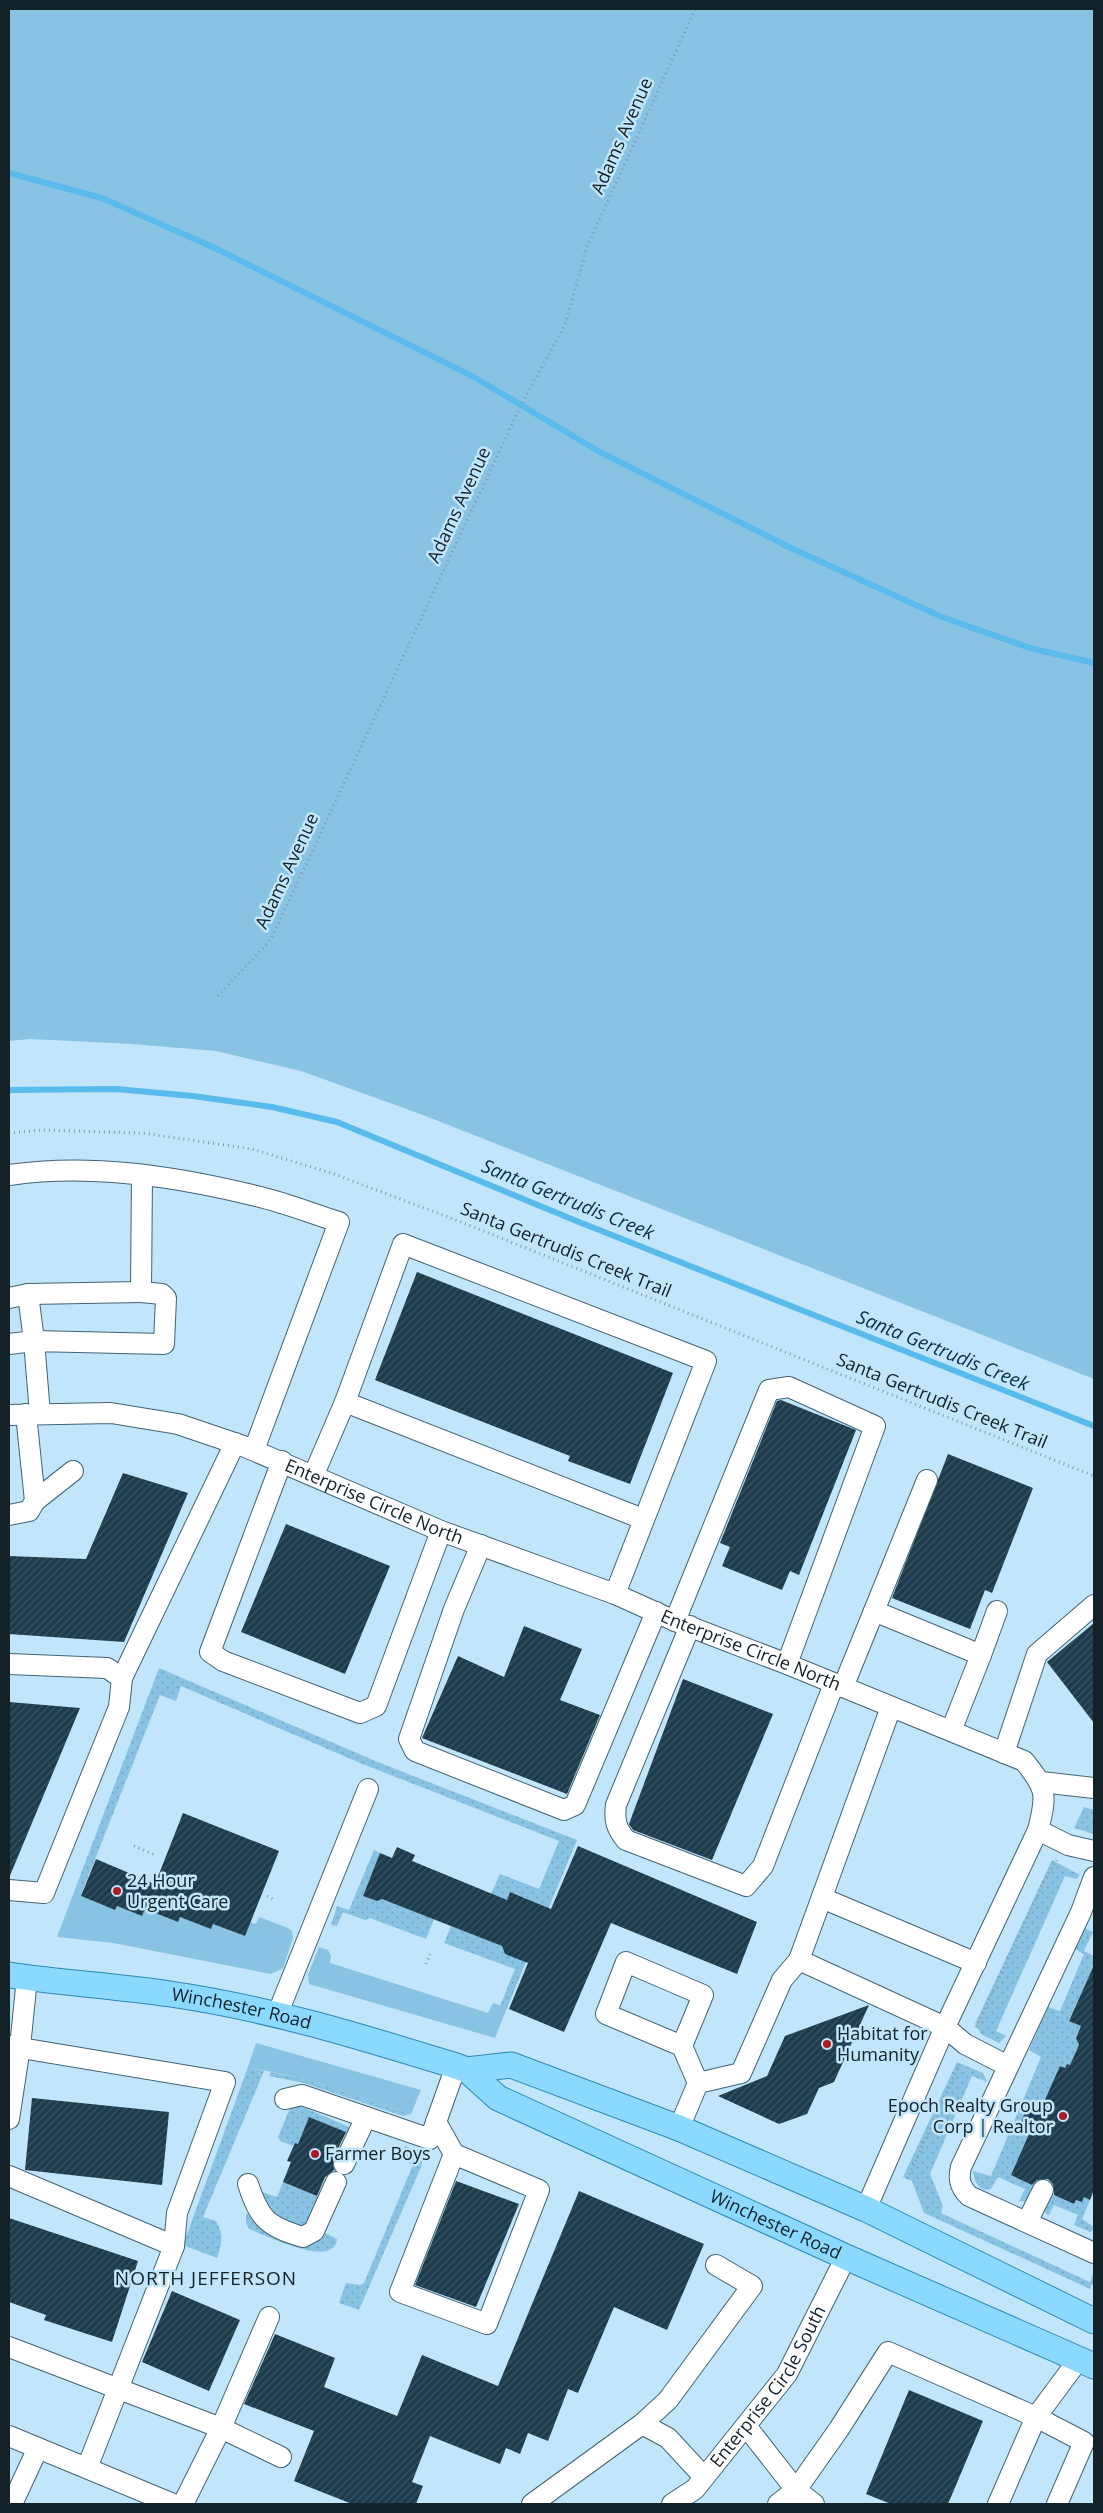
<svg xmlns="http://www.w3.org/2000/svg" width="1103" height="2513" viewBox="0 0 1103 2513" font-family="'Open Sans',sans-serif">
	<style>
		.grass { fill: #89c3e4 }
		.garden { fill: url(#garden-dots) }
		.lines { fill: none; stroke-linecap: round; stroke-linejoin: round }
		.stream { stroke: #59baec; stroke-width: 6 }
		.building { fill: url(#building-hatch) }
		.minor-casing { stroke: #436376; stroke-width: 22 }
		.major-casing { stroke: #2e88b3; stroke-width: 27 }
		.path { stroke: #7e9aaa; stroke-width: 3; stroke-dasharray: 1 4; stroke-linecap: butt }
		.minor { stroke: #fff; stroke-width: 20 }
		.major { stroke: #8bd9fe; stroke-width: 25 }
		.poi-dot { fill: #ae1b27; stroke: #c1e5fa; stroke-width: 2 }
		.labels { text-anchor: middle; stroke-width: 5; stroke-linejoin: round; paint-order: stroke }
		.street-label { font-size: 18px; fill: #132128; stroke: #c1e5fa }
		.poi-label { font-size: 18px; fill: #132128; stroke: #c1e5fa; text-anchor: start }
		.water-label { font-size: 19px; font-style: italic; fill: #063247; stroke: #c1e5fa }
		.neighbourhood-label { font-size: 19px; letter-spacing: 1px; fill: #132128; stroke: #c1e5fa }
	</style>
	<defs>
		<pattern id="garden-dots" width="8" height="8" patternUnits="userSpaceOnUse" patternTransform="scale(1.25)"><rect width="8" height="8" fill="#89c3e4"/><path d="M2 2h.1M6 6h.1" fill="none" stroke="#75a7c4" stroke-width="1.8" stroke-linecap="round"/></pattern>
		<pattern id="building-hatch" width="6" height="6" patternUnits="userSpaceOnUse" patternTransform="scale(1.25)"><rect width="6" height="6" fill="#1c3b4c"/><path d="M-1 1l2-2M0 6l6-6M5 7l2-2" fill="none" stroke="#3b5563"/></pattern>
	</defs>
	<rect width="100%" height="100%" fill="#c1e5fa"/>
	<!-- grass -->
	<g class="grass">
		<polygon points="9,9 1094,9 1094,1379 423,1115 301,1071 216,1051 132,1044 30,1039 9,1041"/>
		<polygon points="77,1884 84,1887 81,1896 115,1910 117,1906 142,1916 145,1909 178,1922 180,1917 213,1924 245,1936 250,1922 256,1924 259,1917 288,1928 292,1931 293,1938 283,1968 271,1974 113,1943 57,1937"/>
		<polygon points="319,1947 328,1950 331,1956 330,1963 488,2013 493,2003 507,2008 495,2038 309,1984 308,1975"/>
		<polygon points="256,2043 421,2090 411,2114 305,2079 248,2067"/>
	</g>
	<!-- garden -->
	<g class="garden">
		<polygon points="159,1668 380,1763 577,1840 507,2008 500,2006 515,1969 444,1943 451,1926 502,1946 505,1954 519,1959 528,1899 510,1892 507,1900 491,1894 500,1874 539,1889 559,1841 360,1763 181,1686 176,1701 160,1695 84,1887 77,1884"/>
		<polygon points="1084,1807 1094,1810 1094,1834 1074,1828"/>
		<polygon points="374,1850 380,1853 363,1896 377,1901 382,1899 434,1919 426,1939 370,1918 365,1920 343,1912 337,1926 331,1925 337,1906 349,1910"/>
		<polygon points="1052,1860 1080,1875 1076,1879 1065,1876 996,2031 1006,2036 999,2043 981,2034 975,2024"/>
		<path d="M1085 1928 1093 1932 1084 1951 1094 1956V1965L1069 2020 1081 2026 1076 2038 1084 2056 1070 2065 1067 2064 1065 2068 1060 2066 1038 2115 1026 2110 1018 2128 1029 2134 1011 2175 1035 2186 1028 2202 1019 2201 1025 2189 998 2177 991 2189C979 2193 974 2181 973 2171L991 2176 1041 2057 1029 2050 1048 2007 1060 2011 1084 1954 1075 1949Z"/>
		<polygon points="957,2062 983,2073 987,2082 972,2076 930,2174 943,2206 941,2213 1090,2282 1094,2271 1094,2285 1092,2284 1090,2289 924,2213 912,2181 903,2177"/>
		<path d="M248 2067 264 2071 203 2217 216 2221C224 2234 222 2244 217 2258L183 2245Z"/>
		<polygon points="271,2072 305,2079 411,2114 403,2116 304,2083 269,2076"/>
		<polygon points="298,2105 347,2126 350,2129 348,2133 309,2117 298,2144 295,2143 293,2146 280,2141 278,2137 290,2108"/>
		<polygon points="405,2146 424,2153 421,2167 359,2310 339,2303 346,2283 360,2285 364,2283 412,2167 411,2164 401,2158 400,2154"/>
		<polygon points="283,2182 322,2198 305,2228 275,2219 259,2191 277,2197"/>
		<path d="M344 2185 325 2233 337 2239C334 2270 265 2235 249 2229L246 2223V2214L250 2212 261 2229 304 2244Z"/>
		<polygon points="1051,2194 1074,2204 1076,2200 1082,2202 1084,2197 1090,2200 1082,2219 1094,2227 1092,2231 1090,2232 1074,2225 1078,2215 1054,2205 1049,2215 1045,2213 1044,2208"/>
	</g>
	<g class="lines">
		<!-- stream -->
		<g class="stream">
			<polyline points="9,173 102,198 217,249 474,377 600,452 791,548 942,617 1030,648 1094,663"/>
			<polyline points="9,1090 116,1089 193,1096 272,1107 337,1122 579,1222 1094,1426"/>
		</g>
	</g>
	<!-- building -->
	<g class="building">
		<polygon points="417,1272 673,1373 630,1484 568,1461 570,1456 375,1380"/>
		<polygon points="781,1400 856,1430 799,1575 790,1571 782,1590 722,1566 730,1547 720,1543 777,1401"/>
		<polygon points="948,1454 1033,1488 992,1593 985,1590 970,1629 892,1598"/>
		<polygon points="123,1473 188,1493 124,1642 9,1634 9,1556 86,1559"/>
		<polygon points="286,1524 390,1566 345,1674 241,1632"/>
		<polygon points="1094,1623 1094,1723 1047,1662"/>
		<polygon points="524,1626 582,1649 560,1700 600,1715 567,1794 422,1738 458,1656 504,1677"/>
		<polygon points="683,1679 773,1714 712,1860 633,1830 629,1824"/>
		<polygon points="9,1702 80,1708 9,1878"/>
		<polygon points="183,1813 279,1851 245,1936 213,1924 211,1929 180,1917 178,1922 145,1909 142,1916 117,1906 115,1910 81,1896 96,1859 155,1884"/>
		<polygon points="578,1846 757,1922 737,1974 611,1923 564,2032 509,2009 528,1963 505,1954 502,1946 382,1899 377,1901 363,1896 380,1853 392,1858 397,1847 415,1855 412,1861 507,1900 510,1892 551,1909"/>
		<polygon points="1094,1965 1094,2190 1090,2200 1084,2197 1082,2202 1076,2200 1074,2204 1054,2195 1053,2184 1048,2179 1037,2180 1032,2185 1011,2175 1029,2134 1018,2129 1026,2110 1038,2115 1060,2066 1065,2068 1067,2064 1070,2065 1079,2045 1076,2038 1081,2026 1069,2021"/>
		<polygon points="869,2005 834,2082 819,2088 807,2114 779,2124 718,2096 767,2076 785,2036"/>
		<polygon points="32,2098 169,2112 162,2185 25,2170"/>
		<polygon points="309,2117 346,2132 333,2159 334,2170 325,2177 317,2196 283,2182 291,2162 287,2161 295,2143 298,2144"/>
		<polygon points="456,2181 519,2204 476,2307 415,2285"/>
		<polygon points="579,2191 704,2244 667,2330 614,2307 578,2393 568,2389 548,2441 528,2433 520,2454 506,2448 500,2464 430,2436 412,2482 423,2486 416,2504 352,2504 294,2481 314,2431 244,2404 275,2334 335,2358 324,2387 397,2416 422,2355 498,2386"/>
		<polygon points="9,2218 138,2261 112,2342 44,2320 46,2315 9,2302"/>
		<polygon points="172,2291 240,2320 209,2391 142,2362"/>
		<polygon points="909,2390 983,2421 948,2504 891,2504 866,2494"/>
	</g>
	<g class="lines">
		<defs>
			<g id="minor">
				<path d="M9 1175C89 1163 174 1176 252 1195 281 1201 310 1213 339 1222L254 1450"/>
				<polyline points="9,1298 28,1294 141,1292"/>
				<polyline points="9,1344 34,1341 28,1294"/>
				<polyline points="345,1402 643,1519"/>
				<polyline points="40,1414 34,1341 164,1344 166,1298 162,1294 141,1292 142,1175"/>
				<path id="s1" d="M9 1415 111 1413 178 1424 243 1446 441 1531 615 1594 675 1621 787 1664 1024 1761C1047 1789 1047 1795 1038 1830L945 2027 866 2209"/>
				<polyline points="282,1461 210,1652 223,1661 360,1713 376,1706 441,1531"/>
				<polyline points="314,1474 345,1402 403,1244 706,1361 615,1594"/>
				<polyline points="35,1501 73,1471"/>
				<polyline points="9,1515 29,1511 35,1501 26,1414"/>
				<polyline points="481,1545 454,1609 409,1739 415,1751 564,1810 575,1805 656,1612"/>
				<polyline points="874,1611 927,1480"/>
				<polyline points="675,1621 769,1390 789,1387 875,1426 787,1664"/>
				<path d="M690 1626 616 1805C614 1820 616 1828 626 1840L746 1886 763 1866 834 1684"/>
				<polyline points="981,1655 997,1611"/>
				<polyline points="9,1664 107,1668 122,1678 119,1707 44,1893 9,1890"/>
				<polyline points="122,1678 235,1443"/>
				<polyline points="843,1687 874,1611 981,1655 951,1731"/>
				<polyline points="1004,1753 1037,1654 1094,1605"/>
				<polyline points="1041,1782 1094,1788"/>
				<polyline points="1038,1830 1068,1845 1094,1851"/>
				<path d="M1094 1877 1081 1912 961 2167C958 2179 960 2187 969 2196L1094 2253"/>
				<polyline points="822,1898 976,1963"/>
				<polyline points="799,1960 945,2027 965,2044 1008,2066"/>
				<polyline points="277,2015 368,1789"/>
				<polyline points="9,2046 225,2082 177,2213 174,2246"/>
				<polyline points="698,2083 741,2073 782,1980 799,1960 891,1707"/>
				<polyline points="285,2099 302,2095 430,2139 456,2066"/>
				<polyline points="9,2119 20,2047 27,1978"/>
				<polyline points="436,2122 454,2154 539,2190 487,2324 400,2292 454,2154"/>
				<polyline points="679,2128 698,2083 682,2046 703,1995 626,1962 606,2014 682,2046"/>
				<polyline points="344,2164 366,2117"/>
				<polyline points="9,2176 174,2246 87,2468"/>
				<path d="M248 2184C260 2220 267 2226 303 2237L314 2231 336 2182"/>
				<polyline points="1027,2222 1043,2190"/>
				<polyline points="9,2347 221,2428 281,2457"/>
				<polyline points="642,2424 668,2400 752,2286 716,2265"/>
				<polyline points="746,2426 796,2490 778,2504"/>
				<polyline points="9,2436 173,2504"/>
				<polyline points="12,2504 38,2448"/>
				<polyline points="183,2504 221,2428 269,2317"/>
				<polyline points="532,2504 642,2424 668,2438 704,2477"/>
				<path id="s2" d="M672 2504 695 2489 787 2374 846 2257"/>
				<polyline points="814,2504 796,2490 839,2429 888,2352 1036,2417 1084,2442 1057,2504"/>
				<polyline points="998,2504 1036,2417 1079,2359"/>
			</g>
			<g id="major">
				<path id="s3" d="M9 1975C62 1983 117 1986 170 1994 268 2008 362 2037 456 2066L467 2070 498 2098 846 2257 1094 2366"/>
				<polyline points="467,2070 511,2065 679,2128 866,2209 1094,2321"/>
			</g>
		</defs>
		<!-- minor casing -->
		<use href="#minor" class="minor-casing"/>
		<!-- major casing -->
		<use href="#major" class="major-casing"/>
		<!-- path -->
		<g class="path">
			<polyline points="218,996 271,939 521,405 565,325 587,247 695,9"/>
			<polyline points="9,1133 43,1130 142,1133 252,1149 334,1174 461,1222 1094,1476"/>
			<polyline points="134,1846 157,1856"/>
			<polyline points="267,1896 273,1899"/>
			<polyline points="426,1964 430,1954"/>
			<polyline points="976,2027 1045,1879 1057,1860"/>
			<polyline points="907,2179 960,2063"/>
		</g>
		<!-- minor -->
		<use href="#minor" class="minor"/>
		<!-- major -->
		<use href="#major" class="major"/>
	</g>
	<!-- markers -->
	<g class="poi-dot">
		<circle cx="117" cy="1891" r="5"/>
		<circle cx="827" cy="2044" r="5"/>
		<circle cx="1063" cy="2116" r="5"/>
		<circle cx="315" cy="2154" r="5"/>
	</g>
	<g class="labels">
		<!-- street labels -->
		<g class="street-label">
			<text transform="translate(622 136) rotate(-66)" y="6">Adams Avenue</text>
			<text transform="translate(459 505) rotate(-65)" y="6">Adams Avenue</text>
			<text transform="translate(287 871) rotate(-65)" y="6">Adams Avenue</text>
			<text transform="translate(566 1250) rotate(22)" y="6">Santa Gertrudis Creek Trail</text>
			<text transform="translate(942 1401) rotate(22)" y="6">Santa Gertrudis Creek Trail</text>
			<text dy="6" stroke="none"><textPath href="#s1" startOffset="381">Enterprise Circle North</textPath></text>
			<text dy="6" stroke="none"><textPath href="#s1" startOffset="786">Enterprise Circle North</textPath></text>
			<text dy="6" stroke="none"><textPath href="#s3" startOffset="235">Winchester Road</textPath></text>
			<text dy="6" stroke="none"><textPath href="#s3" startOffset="816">Winchester Road</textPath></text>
			<text dy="6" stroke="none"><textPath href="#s2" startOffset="154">Enterprise Circle South</textPath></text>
		</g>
		<!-- poi labels -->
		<g class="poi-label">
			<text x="127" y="1887">24 Hour<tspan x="127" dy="21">Urgent Care</tspan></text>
			<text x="837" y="2040">Habitat for<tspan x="837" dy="21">Humanity</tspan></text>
			<text x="1053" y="2112" text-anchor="end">Epoch Realty Group<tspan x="1053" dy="21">Corp | Realtor</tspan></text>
			<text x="325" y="2160">Farmer Boys</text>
		</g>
		<!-- water labels -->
		<g class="water-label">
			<text transform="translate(568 1199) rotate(22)" y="7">Santa Gertrudis Creek</text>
			<text transform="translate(943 1350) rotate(22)" y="7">Santa Gertrudis Creek</text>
		</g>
		<!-- neighbourhood labels -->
		<g class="neighbourhood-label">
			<text x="206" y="2285">NORTH JEFFERSON</text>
		</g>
	</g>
	<!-- border -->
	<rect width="1103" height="2513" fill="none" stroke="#132128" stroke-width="20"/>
</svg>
